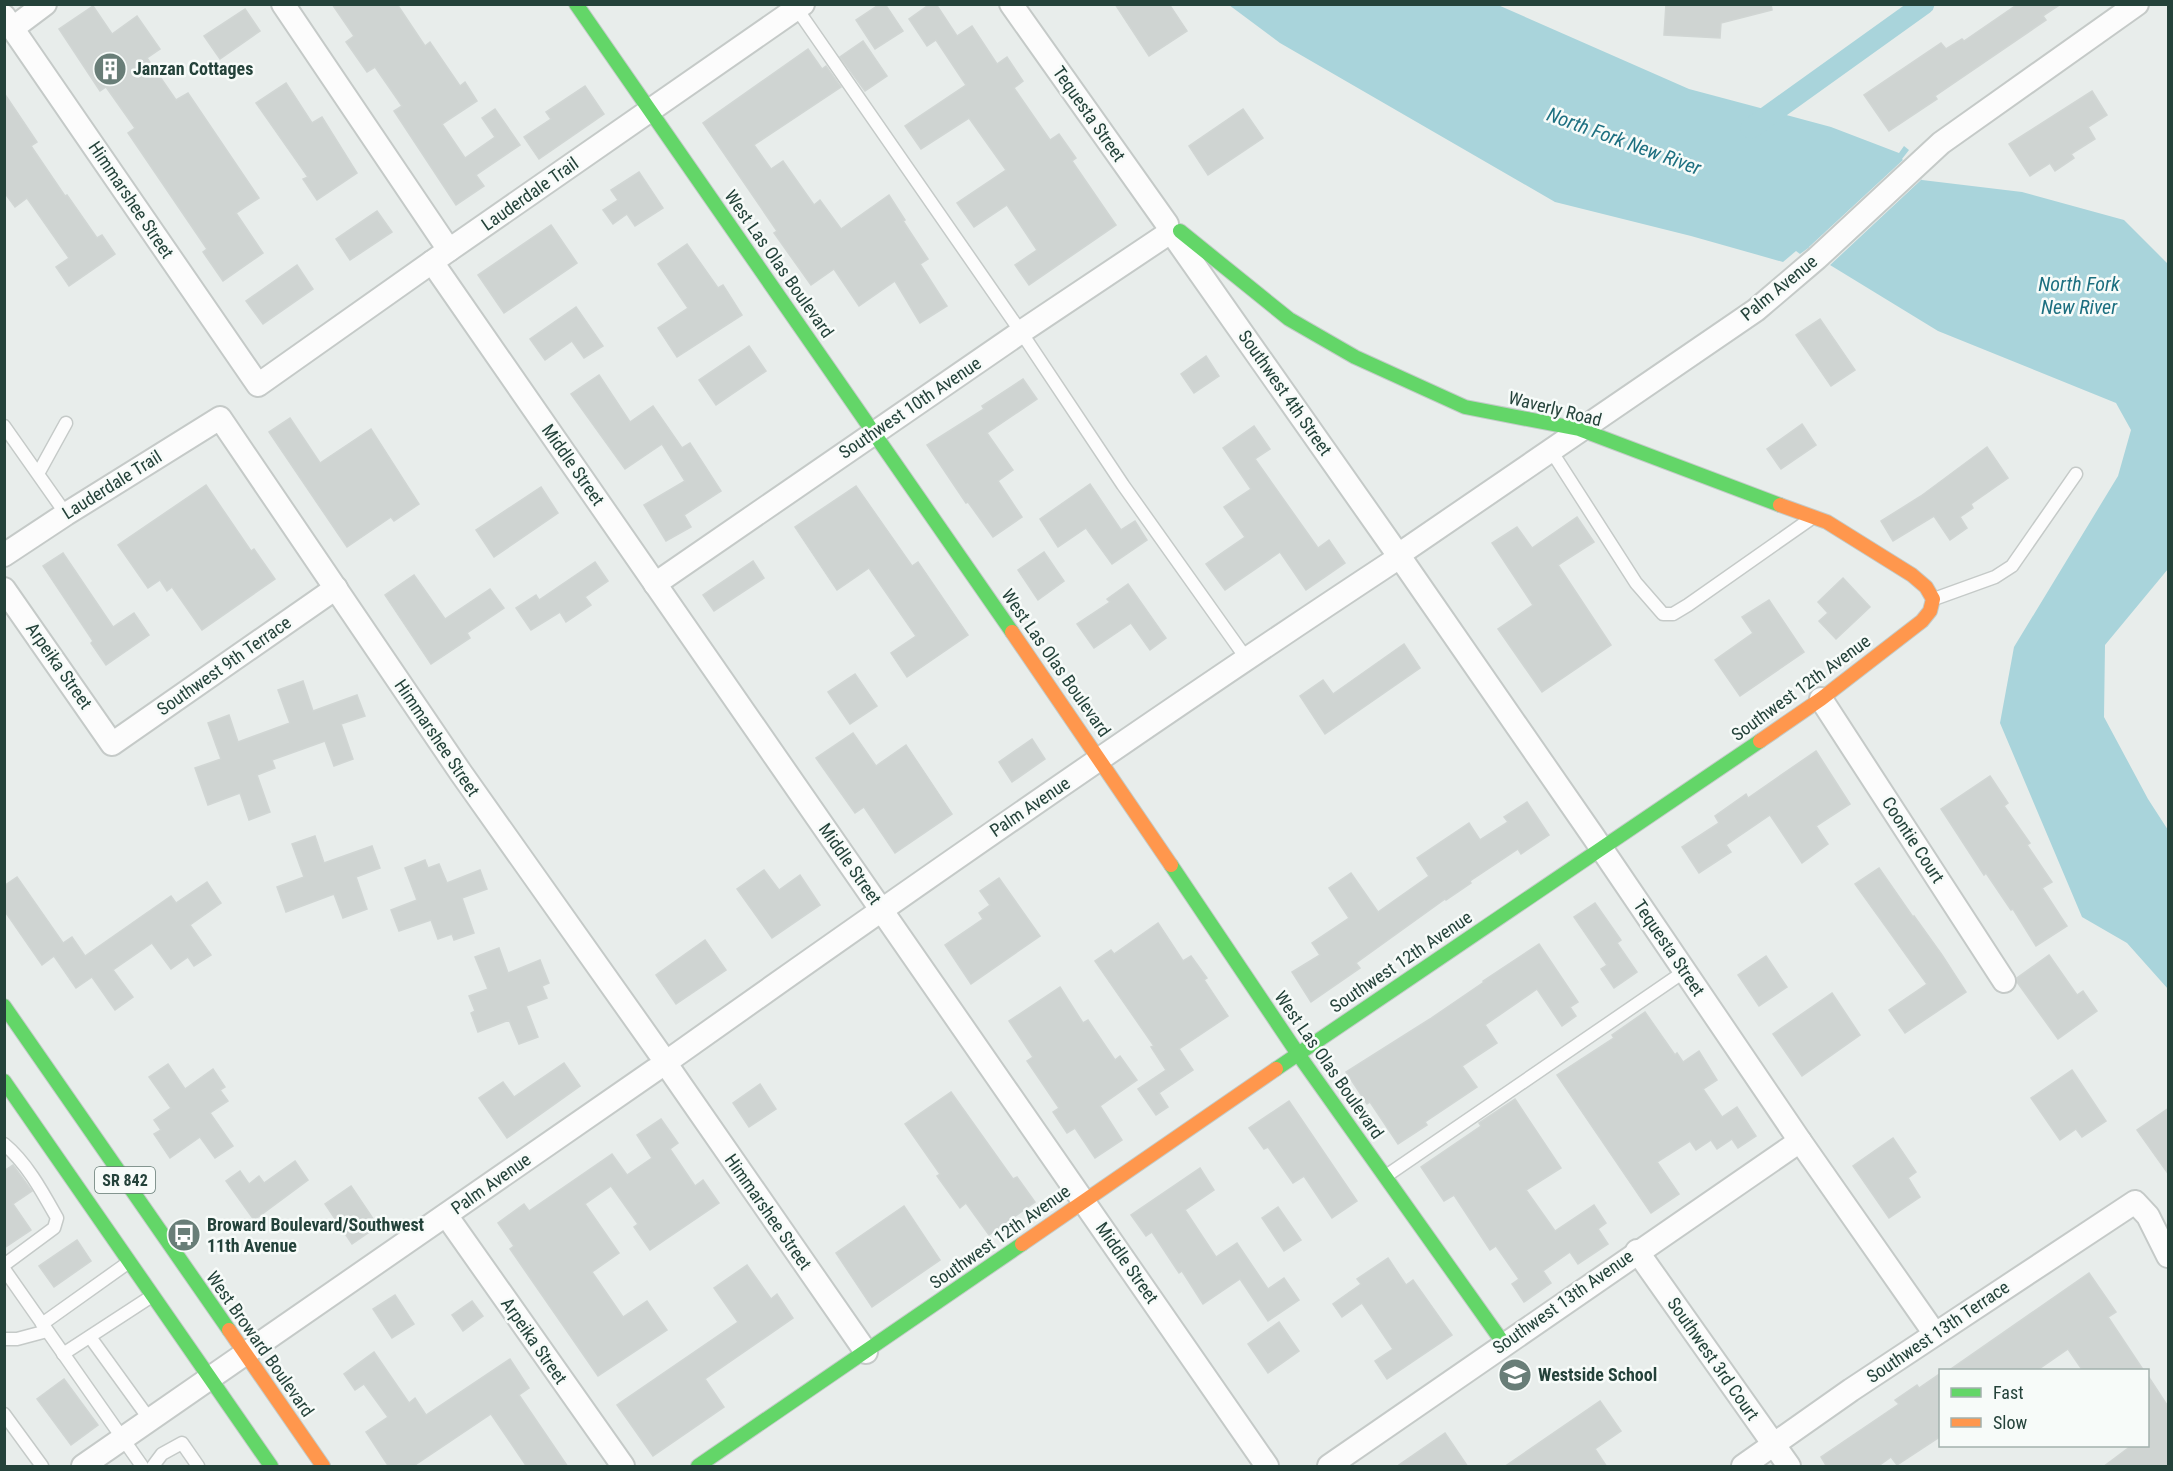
<svg xmlns="http://www.w3.org/2000/svg" width="2173" height="1471" viewBox="0 0 2173 1471" font-family="'Roboto Condensed',sans-serif">
	<style>
		.water { fill: #a9d4db }
		.pier { fill: #e8edeb }
		.lines { fill: none; stroke-linecap: round; stroke-linejoin: round }
		.canal { stroke: #a9d4db; stroke-width: 21 }
		.building { fill: #cfd4d2; stroke: #d1d6d4; stroke-width: 1.5 }
		.lane-casing { stroke: #c5cac8; stroke-width: 15 }
		.street-casing { stroke: #c5cac8; stroke-width: 26 }
		.fast-casing { stroke: #c3cbc8; stroke-width: 16 }
		.slow-casing { stroke: #c3cbc8; stroke-width: 16 }
		.lane { stroke: #fcfcfc; stroke-width: 12 }
		.street { stroke: #fcfcfc; stroke-width: 22 }
		.fast { stroke: #63d668; stroke-width: 14 }
		.slow { stroke: #ff974d; stroke-width: 14 }
		.labels { text-anchor: middle; stroke-width: 5; stroke-linejoin: round; paint-order: stroke }
		.shield { fill: #f7fbf9; stroke: #637a73; stroke-width: 1.5 }
		.shield-label { font-size: 16px; font-weight: bold; fill: #24423a }
		.poi-label { font-size: 18px; font-weight: bold; fill: #24423a; stroke: #f7fbf9; text-anchor: start }
		.street-label { font-size: 18px; fill: #24423a; stroke: #f7fbf9 }
		.water-label { font-size: 20px; font-style: italic; fill: #1c6f80; stroke: #f7fbf9 }
	</style>
	<rect width="100%" height="100%" fill="#e8edeb"/>
	<!-- water -->
	<polygon class="water" points="1229,5 1498,5 1689,89 1831,127 1899,153 1904,146 1909,150 1902,159 1922,180 2022,192 2124,220 2168,264 2168,569 2105,645 2104,717 2148,799 2168,830 2168,989 2127,943 2082,917 2000,723 2014,647 2118,476 2131,430 2116,403 1938,331 1830,265 1811,246 1800,254 1796,251 1783,262 1691,236 1555,202 1280,43"/>
	<!-- pier -->
	<polygon class="pier" points="1904,159 1922,179 1828,267 1809,247"/>
	<g class="lines">
		<!-- canal -->
		<polyline class="canal" points="1751,128 1924,4"/>
	</g>
	<!-- building -->
	<g class="building">
		<polygon points="332,4 397,4 425,46 430,42 460,86 465,82 477,101 442,124 465,158 495,137 482,118 495,109 520,145 476,175 484,186 456,205 394,111 402,106 375,67 367,72 346,42 354,36"/>
		<polygon points="880,4 885,4 903,31 875,49 856,20"/>
		<polygon points="930,4 936,4 957,36 972,26 997,64 1007,57 1023,81 1014,88 1050,140 1059,134 1076,158 1072,161 1116,225 1029,285 1015,265 1037,250 1007,205 974,227 957,203 1006,170 969,118 921,149 905,126 966,85 936,40 927,46 909,19"/>
		<polygon points="1115,4 1169,4 1187,31 1149,56"/>
		<polygon points="1666,4 1771,4 1772,10 1721,23 1720,38 1664,35"/>
		<polygon points="2018,4 2061,4 2043,16 2046,20 1935,96 1937,99 1889,131 1864,95 1941,43 1946,49 1962,39 1964,41"/>
		<polygon points="93,6 112,34 137,16 160,49 147,58 176,100 188,93 259,198 236,213 263,253 223,281 203,252 207,249 128,133 135,128 106,87 100,91 59,29"/>
		<polygon points="245,9 260,31 220,59 204,36"/>
		<polygon points="863,41 887,76 865,91 840,57"/>
		<polygon points="808,49 822,69 826,66 841,87 754,145 771,169 783,161 814,205 820,200 841,229 889,195 905,220 903,221 928,259 920,264 947,306 920,323 895,281 859,306 834,269 811,285 774,233 777,231 703,123"/>
		<polygon points="286,83 312,123 322,117 357,173 317,200 303,179 308,177 256,103"/>
		<polygon points="585,86 604,114 539,159 524,137 551,119 546,112"/>
		<polygon points="2092,91 2107,115 2088,127 2095,139 2071,154 2074,158 2055,171 2050,163 2030,176 2009,144"/>
		<polygon points="4,93 37,142 31,146 65,196 67,195 97,238 102,235 115,254 69,286 56,267 69,258 27,198 15,207 4,192"/>
		<polygon points="1243,109 1263,138 1208,175 1189,146"/>
		<polygon points="639,172 663,208 635,226 627,214 613,224 603,210 618,200 611,190"/>
		<polygon points="377,211 392,232 350,260 336,239"/>
		<polygon points="551,225 577,263 504,313 478,275"/>
		<polygon points="687,244 718,288 723,285 742,315 677,357 658,328 688,308 658,264"/>
		<polygon points="297,265 313,289 263,324 246,301"/>
		<polygon points="576,307 603,346 584,358 572,341 545,360 530,339"/>
		<polygon points="1820,319 1855,370 1831,386 1796,335"/>
		<polygon points="749,346 766,371 716,405 699,380"/>
		<polygon points="1206,356 1219,376 1194,393 1181,374"/>
		<polygon points="599,375 630,422 653,406 682,448 690,443 721,491 684,515 691,527 666,541 644,505 685,481 662,444 625,469 571,394"/>
		<polygon points="1023,379 1037,399 987,433 1013,470 998,481 1022,517 993,537 968,502 966,503 927,445 984,409 982,406"/>
		<polygon points="290,418 320,463 371,429 419,504 394,521 391,517 347,547 269,432"/>
		<polygon points="1802,424 1816,445 1781,469 1767,449"/>
		<polygon points="1254,426 1270,449 1255,459 1318,548 1329,540 1345,563 1306,590 1280,552 1225,590 1206,564 1245,537 1224,507 1251,489 1223,448"/>
		<polygon points="1987,447 2008,478 1971,504 1973,508 1960,517 1967,528 1950,540 1934,516 1893,541 1881,521 1921,496"/>
		<polygon points="1090,484 1121,530 1135,521 1147,540 1112,564 1086,528 1058,547 1040,519"/>
		<polygon points="206,485 251,551 254,549 275,579 202,630 172,587 167,591 160,580 148,588 118,545"/>
		<polygon points="856,486 912,566 918,562 968,635 907,677 891,653 916,636 869,568 837,590 795,527"/>
		<polygon points="541,487 558,513 494,557 476,530"/>
		<polygon points="1577,517 1594,542 1558,565 1611,645 1542,692 1498,629 1533,605 1492,543 1517,527 1532,548"/>
		<polygon points="1044,552 1064,581 1038,600 1018,570"/>
		<polygon points="63,553 113,627 134,613 149,635 106,665 91,643 93,641 43,566"/>
		<polygon points="753,561 764,578 714,611 703,595"/>
		<polygon points="595,562 608,581 585,597 591,605 566,622 560,612 531,630 516,608 536,595 539,600"/>
		<polygon points="414,575 445,619 490,589 504,608 467,633 470,638 431,664 385,595"/>
		<polygon points="1843,578 1870,607 1836,639 1819,621 1828,613 1818,602"/>
		<polygon points="1128,584 1166,638 1150,650 1131,623 1094,648 1077,624 1110,602 1107,599"/>
		<polygon points="1769,600 1804,652 1740,696 1715,660 1753,633 1742,617"/>
		<polygon points="1404,644 1420,668 1325,734 1300,696 1323,680 1333,694"/>
		<polygon points="855,674 877,706 850,724 828,692"/>
		<polygon points="303,681 313,711 357,695 365,716 341,724 353,759 334,766 325,741 272,760 275,768 257,775 270,812 249,820 240,793 208,805 195,768 221,759 208,723 229,715 238,742 290,723 278,690"/>
		<polygon points="853,733 876,766 906,745 952,814 895,853 864,807 855,813 816,758"/>
		<polygon points="1032,739 1045,759 1012,782 999,762"/>
		<polygon points="1816,751 1850,804 1816,826 1828,844 1802,863 1770,815 1726,845 1731,852 1699,873 1682,847 1719,823 1715,816 1746,794 1748,798"/>
		<polygon points="1990,776 2008,803 2004,806 2030,843 2027,845 2052,882 2042,888 2067,926 2036,946 2013,909 2011,910 1986,873 1984,875 1941,809"/>
		<polygon points="1527,802 1549,835 1521,854 1518,849 1470,881 1471,883 1446,900 1445,899 1356,963 1360,968 1311,1002 1292,972 1320,955 1312,943 1349,918 1329,888 1351,873 1378,912 1429,876 1417,858 1469,823 1480,840 1508,822 1504,817"/>
		<polygon points="315,836 324,863 372,846 380,868 356,877 367,909 343,918 334,894 286,912 277,887 304,877 292,844"/>
		<polygon points="425,860 428,868 439,864 447,883 480,870 487,889 462,898 474,933 454,940 452,934 438,939 431,920 399,931 391,910 417,900 405,868"/>
		<polygon points="1879,868 1913,917 1914,916 1942,955 1966,992 1905,1033 1889,1010 1927,984 1855,884"/>
		<polygon points="764,870 779,890 800,875 820,905 772,938 737,889"/>
		<polygon points="17,877 63,943 72,937 85,956 171,896 176,903 207,882 221,903 190,925 211,955 194,966 188,957 171,969 152,943 113,970 133,997 115,1010 92,977 76,988 54,956 42,965 4,910 4,886"/>
		<polygon points="999,878 1040,936 971,984 945,945 983,919 979,913 990,905 980,891"/>
		<polygon points="1595,903 1621,940 1617,943 1637,972 1614,988 1601,969 1607,965 1574,917"/>
		<polygon points="1158,923 1183,961 1191,956 1207,978 1204,980 1228,1016 1179,1049 1193,1070 1159,1093 1168,1107 1156,1115 1138,1089 1166,1070 1151,1047 1154,1046 1095,961 1111,950 1114,954"/>
		<polygon points="705,940 726,970 676,1004 656,975"/>
		<polygon points="1539,944 1578,1002 1570,1007 1576,1016 1562,1026 1537,989 1485,1025 1497,1043 1462,1066 1477,1087 1425,1122 1427,1125 1398,1144 1370,1102 1367,1104 1346,1072 1430,1019 1484,982 1483,981"/>
		<polygon points="499,948 508,973 540,960 549,983 542,986 547,998 526,1006 538,1037 519,1044 509,1020 478,1032 471,1013 475,1011 469,996 488,989 475,957"/>
		<polygon points="2049,955 2077,995 2083,991 2097,1011 2058,1039 2017,982 2017,978"/>
		<polygon points="1766,956 1787,987 1759,1006 1738,975"/>
		<polygon points="1060,987 1083,1023 1088,1020 1115,1060 1120,1056 1137,1080 1100,1106 1122,1140 1095,1158 1075,1128 1067,1133 1053,1112 1059,1108 1027,1061 1033,1057 1009,1021"/>
		<polygon points="1832,993 1860,1035 1802,1076 1773,1034"/>
		<polygon points="1645,1012 1675,1055 1677,1053 1683,1062 1699,1051 1717,1080 1703,1089 1722,1117 1737,1107 1756,1136 1738,1148 1732,1139 1717,1149 1711,1140 1696,1150 1690,1141 1657,1162 1679,1194 1651,1213 1557,1075 1614,1038 1612,1035"/>
		<polygon points="564,1063 580,1086 507,1138 479,1098 503,1082 514,1097"/>
		<polygon points="168,1064 185,1089 213,1069 225,1087 220,1090 228,1101 210,1113 233,1146 215,1158 200,1137 170,1158 154,1134 161,1130 154,1120 171,1108 149,1077"/>
		<polygon points="2072,1070 2106,1121 2082,1137 2076,1129 2060,1140 2031,1098"/>
		<polygon points="760,1084 776,1109 749,1127 733,1103"/>
		<polygon points="951,1092 1013,1179 1017,1177 1035,1202 989,1235 966,1203 960,1208 937,1176 940,1174 905,1124"/>
		<polygon points="1515,1099 1561,1168 1526,1190 1555,1231 1594,1205 1606,1223 1598,1229 1608,1244 1578,1264 1570,1252 1543,1271 1551,1283 1524,1302 1512,1284 1519,1279 1496,1246 1490,1250 1454,1195 1444,1201 1421,1167 1481,1126 1479,1123"/>
		<polygon points="1289,1101 1357,1201 1332,1218 1304,1176 1293,1183 1268,1147 1264,1149 1249,1128"/>
		<polygon points="2169,1108 2169,1175 2137,1130"/>
		<polygon points="661,1119 678,1143 670,1149 695,1186 703,1180 719,1203 650,1250 634,1227 638,1224 611,1186 585,1204 619,1253 592,1272 623,1317 647,1301 667,1330 598,1376 510,1249 514,1246 498,1223 524,1204 529,1211 612,1154 627,1175 652,1158 637,1135"/>
		<polygon points="1893,1138 1916,1172 1908,1178 1920,1197 1889,1218 1853,1166"/>
		<polygon points="295,1161 308,1180 254,1220 226,1181 240,1171 249,1184 259,1176 264,1183"/>
		<polygon points="13,1165 32,1191 13,1204 31,1230 4,1248 4,1171"/>
		<polygon points="1200,1168 1214,1190 1185,1210 1216,1257 1237,1243 1268,1289 1284,1278 1299,1300 1268,1321 1240,1279 1203,1304 1182,1271 1179,1273 1152,1232 1146,1236 1131,1215"/>
		<polygon points="351,1186 378,1226 352,1244 325,1204"/>
		<polygon points="904,1206 940,1260 872,1307 836,1253"/>
		<polygon points="1278,1207 1301,1240 1284,1251 1262,1218"/>
		<polygon points="77,1240 91,1261 54,1287 39,1266"/>
		<polygon points="1388,1258 1406,1285 1413,1280 1452,1335 1387,1379 1375,1361 1393,1349 1362,1303 1342,1317 1333,1304 1361,1284 1357,1279"/>
		<polygon points="747,1265 771,1299 777,1294 793,1318 705,1379 724,1407 653,1456 617,1405 738,1322 714,1288"/>
		<polygon points="2089,1273 2116,1312 2108,1317 2144,1371 2083,1371 2068,1349 2036,1371 1948,1371"/>
		<polygon points="395,1295 414,1324 392,1338 373,1309"/>
		<polygon points="472,1301 483,1316 463,1331 452,1315"/>
		<polygon points="1279,1322 1299,1351 1268,1373 1248,1344"/>
		<polygon points="374,1352 409,1403 415,1398 426,1415 510,1359 529,1388 519,1395 568,1467 527,1467 491,1414 412,1467 389,1467 366,1432 388,1417 364,1384 355,1390 344,1374"/>
		<polygon points="1941,1373 1941,1436 1897,1465 1891,1457 1877,1467 1827,1467 1821,1457 1899,1404 1895,1400 1917,1385 1919,1388"/>
		<polygon points="2148,1376 2169,1408 2169,1467 2103,1467 2131,1446 2148,1446"/>
		<polygon points="64,1379 98,1425 71,1445 37,1399"/>
		<polygon points="1600,1401 1621,1431 1595,1449 1607,1467 1504,1467"/>
		<polygon points="1445,1433 1468,1467 1396,1467"/>
	</g>
	<g class="lines">
		<defs>
			<g id="lane">
				<polyline points="797,9 1021,332 1123,485 1246,658"/>
				<polyline points="4,426 66,514"/>
				<polyline points="1550,449 1636,583 1663,614 1673,614 1688,605 1809,520"/>
				<polyline points="39,472 66,423"/>
				<polyline points="1934,599 1995,577 2012,566 2076,474"/>
				<path d="M4 1144C27 1163 43 1193 57 1218L54 1228 4 1265"/>
				<polyline points="1386,1176 1685,971"/>
				<polyline points="4,1269 142,1466"/>
				<polyline points="42,1324 129,1262"/>
				<polyline points="90,1337 150,1420"/>
				<polyline points="4,1339 17,1339 47,1331"/>
				<polyline points="63,1354 152,1296"/>
				<polyline points="4,1414 42,1466"/>
				<polyline points="153,1466 162,1454 182,1443 198,1466"/>
			</g>
			<g id="street">
				<polyline points="283,4 449,250"/>
				<polyline points="1011,4 1167,224"/>
				<polyline points="4,16 258,385 449,250 803,4"/>
				<polyline points="13,28 45,4"/>
				<polyline points="1176,239 1394,549"/>
				<polyline points="432,262 1267,1466"/>
				<polyline points="1404,551 1756,310 1817,258 1941,143 2137,4"/>
				<polyline points="4,555 66,514 220,418 461,773 660,1054"/>
				<polyline points="1404,563 1593,836 1800,1141 1935,1334"/>
				<polyline points="655,584 1021,332 1166,235"/>
				<polyline points="4,589 112,744 336,588"/>
				<polyline points="1821,699 2004,981"/>
				<path d="M672 1058C910 889 1149 722 1392 562"/>
				<polyline points="671,1071 866,1352"/>
				<polyline points="446,1215 623,1466"/>
				<polyline points="1637,1251 1789,1466"/>
				<polyline points="83,1466 655,1070"/>
				<polyline points="1329,1466 1800,1141"/>
				<polyline points="1743,1466 1851,1390 2135,1202 2148,1216 2168,1256"/>
			</g>
			<g id="fast">
				<polyline points="576,4 1012,632"/>
				<polyline points="1180,231 1289,319 1355,357 1465,407 1579,429 1780,505"/>
				<polyline points="1171,865 1298,1054 1504,1344"/>
				<polyline points="4,1006 229,1330"/>
				<polyline points="1276,1069 1760,741"/>
				<polyline points="4,1081 271,1466"/>
				<polyline points="698,1466 1022,1244"/>
			</g>
			<g id="slow">
				<polyline points="1012,632 1171,865"/>
				<polyline points="1760,741 1821,699 1922,621 1930,611 1933,599 1926,587 1912,575 1827,522 1780,505"/>
				<polyline points="1022,1244 1276,1069"/>
				<polyline points="229,1330 323,1466"/>
			</g>
		</defs>
		<!-- lane casing -->
		<use href="#lane" class="lane-casing"/>
		<!-- street casing -->
		<use href="#street" class="street-casing"/>
		<!-- fast casing -->
		<use href="#fast" class="fast-casing"/>
		<!-- slow casing -->
		<use href="#slow" class="slow-casing"/>
		<!-- lane -->
		<use href="#lane" class="lane"/>
		<!-- street -->
		<use href="#street" class="street"/>
		<!-- fast -->
		<use href="#fast" class="fast"/>
		<!-- slow -->
		<use href="#slow" class="slow"/>
	</g>
	<!-- icons -->
	<defs>
		<symbol id="building-disc" viewBox="-11 -11 22 22"><circle r="9.5" fill="#697e78" stroke="#f7fbf9"/><path d="M-4-6H4V6H1V3H-1V6H-4ZM-2.5-4.3h1.7v1.8h-1.7ZM.8-4.3h1.7v1.8H.8ZM-2.5-1h1.7V.8h-1.7ZM.8-1h1.7V.8H.8Z" fill="#fff"/></symbol>
		<symbol id="bus-disc" viewBox="-11 -11 22 22"><circle r="9.5" fill="#697e78" stroke="#f7fbf9"/><path d="M-5-6H5V4H4V6H2V4H-2V6H-4V4H-5ZM-3.5-4V0h7V-4ZM-3.5 1.2v1.5H-2V1.2ZM2 1.2v1.5H3.5V1.2Z" fill="#fff"/></symbol>
		<symbol id="school-disc" viewBox="-11 -11 22 22"><circle r="9.5" fill="#697e78" stroke="#f7fbf9"/><path d="M0-5L7-2L0 1L-7-2ZM-4 1L0 2.5L4 1V4Q0 6-4 4Z" fill="#fff"/></symbol>
	</defs>
	<g fill-rule="evenodd">
		<use href="#building-disc" x="91" y="50" width="38" height="38"/>
		<use href="#bus-disc" x="165" y="1216" width="38" height="38"/>
		<use href="#school-disc" x="1496" y="1356" width="38" height="38"/>
	</g>
	<g class="labels">
		<!-- shield labels -->
		<rect class="shield" x="95" y="1167" width="60" height="26" rx="4.5"/>
		<g class="shield-label">
			<text x="125" y="1186">SR 842</text>
		</g>
		<!-- poi labels -->
		<g class="poi-label">
			<text x="133" y="75">Janzan Cottages</text>
			<text x="207" y="1231">Broward Boulevard/Southwest<tspan x="207" dy="21">11th Avenue</tspan></text>
			<text x="1538" y="1381">Westside School</text>
		</g>
		<!-- street labels -->
		<g class="street-label">
			<text transform="translate(1089 114) rotate(55)" y="6">Tequesta Street</text>
			<text transform="translate(530 194) rotate(-35)" y="6">Lauderdale Trail</text>
			<text transform="translate(131 200) rotate(56)" y="6">Himmarshee Street</text>
			<text transform="translate(779 264) rotate(55)" y="6">West Las Olas Boulevard</text>
			<text transform="translate(1779 288) rotate(-39)" y="6">Palm Avenue</text>
			<text transform="translate(1285 393) rotate(55)" y="6">Southwest 4th Street</text>
			<text transform="translate(910 408) rotate(-34)" y="6">Southwest 10th Avenue</text>
			<text transform="translate(1555 409) rotate(14)" y="6">Waverly Road</text>
			<text transform="translate(573 465) rotate(55)" y="6">Middle Street</text>
			<text transform="translate(112 485) rotate(-32)" y="6">Lauderdale Trail</text>
			<text transform="translate(1056 663) rotate(55)" y="6">West Las Olas Boulevard</text>
			<text transform="translate(59 666) rotate(55)" y="6">Arpeika Street</text>
			<text transform="translate(224 666) rotate(-35)" y="6">Southwest 9th Terrace</text>
			<text transform="translate(1801 688) rotate(-36)" y="6">Southwest 12th Avenue</text>
			<text transform="translate(437 738) rotate(56)" y="6">Himmarshee Street</text>
			<text transform="translate(1030 807) rotate(-34)" y="6">Palm Avenue</text>
			<text transform="translate(1913 840) rotate(57)" y="6">Coontie Court</text>
			<text transform="translate(850 864) rotate(55)" y="6">Middle Street</text>
			<text transform="translate(1669 948) rotate(56)" y="6">Tequesta Street</text>
			<text transform="translate(1401 962) rotate(-34)" y="6">Southwest 12th Avenue</text>
			<text transform="translate(1329 1065) rotate(55)" y="6">West Las Olas Boulevard</text>
			<text transform="translate(491 1184) rotate(-35)" y="6">Palm Avenue</text>
			<text transform="translate(768 1212) rotate(55)" y="6">Himmarshee Street</text>
			<text transform="translate(1000 1237) rotate(-35)" y="6">Southwest 12th Avenue</text>
			<text transform="translate(1127 1263) rotate(55)" y="6">Middle Street</text>
			<text transform="translate(1563 1302) rotate(-35)" y="6">Southwest 13th Avenue</text>
			<text transform="translate(1938 1332) rotate(-34)" y="6">Southwest 13th Terrace</text>
			<text transform="translate(534 1341) rotate(55)" y="6">Arpeika Street</text>
			<text transform="translate(260 1344) rotate(55)" y="6">West Broward Boulevard</text>
			<text transform="translate(1713 1359) rotate(55)" y="6">Southwest 3rd Court</text>
		</g>
		<!-- water labels -->
		<g class="water-label">
			<text transform="translate(1624 141) rotate(20)" y="7">North Fork New River</text>
			<text x="2079" y="291">North Fork<tspan x="2079" dy="23">New River</tspan></text>
		</g>
	</g>
	<!-- border -->
	<rect width="2173" height="1471" fill="none" stroke="#24423a" stroke-width="12"/>
	<!-- legend -->
	<rect x="1939" y="1369" width="210" height="78" fill="#f7fbf9" stroke="#a3b1ad" stroke-width="1.5"/>
	<rect x="1951" y="1388" width="30" height="9" fill="#63d668" stroke="#a3b1ad" stroke-width="1.5"/>
	<text x="1993" y="1399" font-size="18" fill="#24423a">Fast</text>
	<rect x="1951" y="1418" width="30" height="9" fill="#ff974d" stroke="#a3b1ad" stroke-width="1.5"/>
	<text x="1993" y="1429" font-size="18" fill="#24423a">Slow</text>
</svg>
